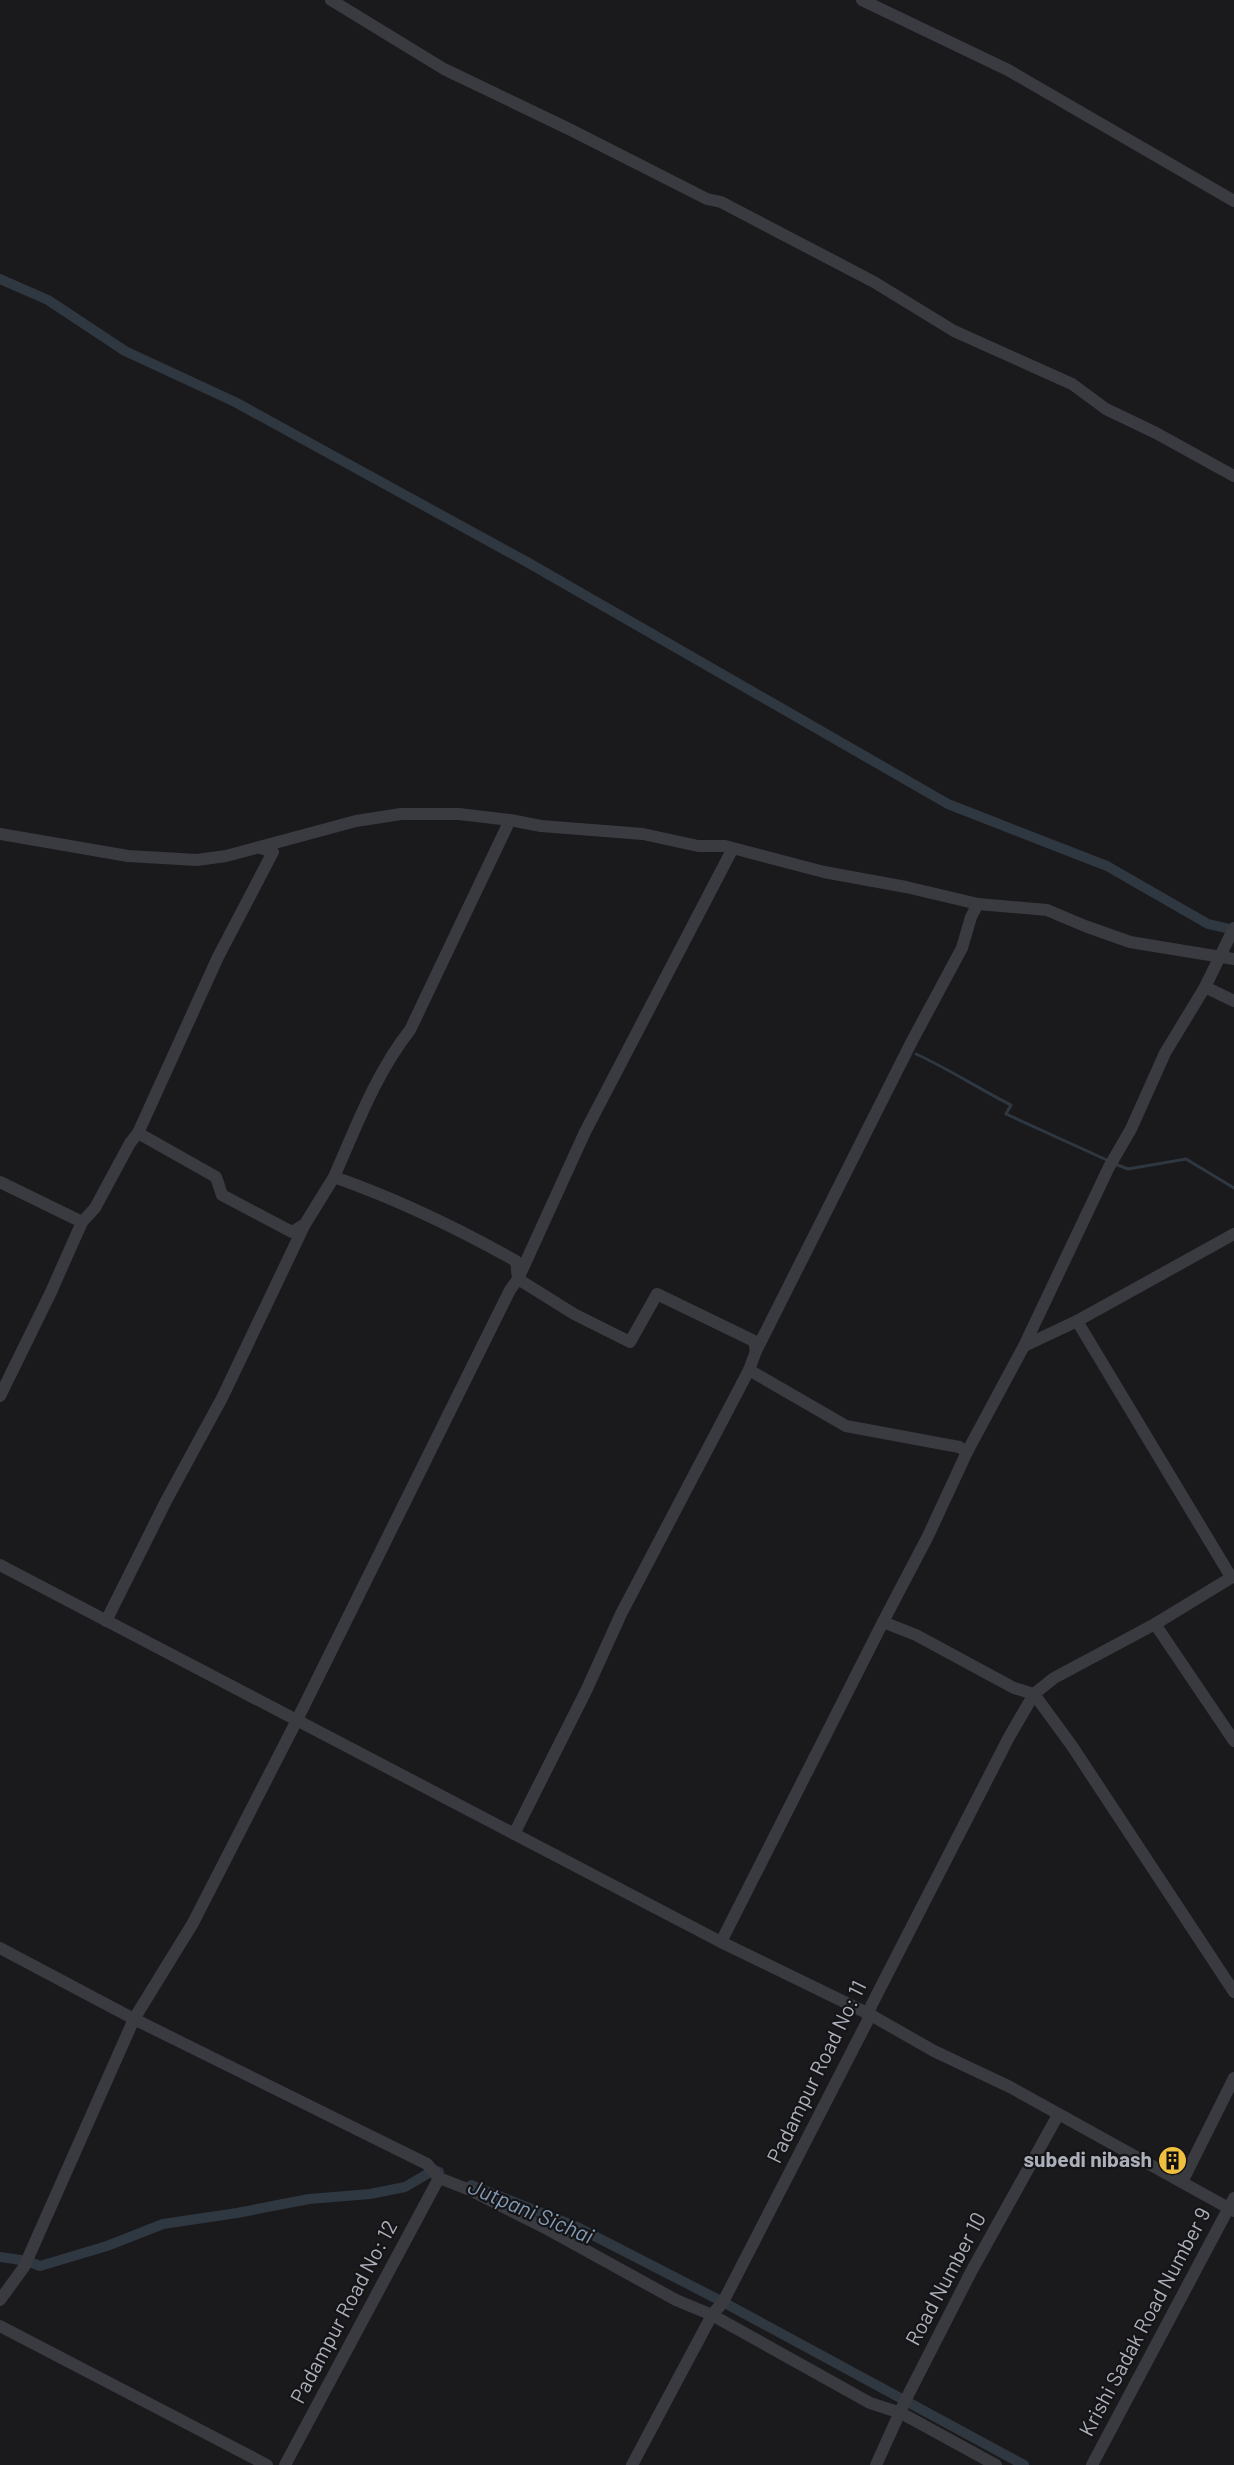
<svg xmlns="http://www.w3.org/2000/svg" width="1234" height="2465" viewBox="0 0 1234 2465" font-family="Barlow,sans-serif">
	<style>
		.lines { fill: none; stroke-linecap: round; stroke-linejoin: round }
		.stream { stroke: #2f3740; stroke-width: 3 }
		.canal { stroke: #2f3740; stroke-width: 10 }
		.minor { stroke: #3a3b41; stroke-width: 12 }
		.labels { text-anchor: middle; stroke-width: 4.5; stroke-linejoin: round; paint-order: stroke }
		.street-label { font-size: 21px; fill: #acb0bb; stroke: #151417 }
		.poi-label { font-size: 21px; font-weight: bold; fill: #acb0bb; stroke: #151417; text-anchor: end }
		.water-label { font-size: 22px; font-style: italic; fill: #849bb5; stroke: #151417 }
	</style>
	<rect width="100%" height="100%" fill="#1a191c"/>
	<g class="lines">
		<!-- stream -->
		<g class="stream">
			<path d="M916 1054C949 1069 979 1089 1011 1105L1006 1114 1109 1161"/>
			<polyline points="1115,1164 1128,1169 1186,1159 1234,1188"/>
		</g>
		<!-- canal -->
		<g class="canal">
			<polyline points="0,279 48,300 125,351 235,402 527,562 948,804 1107,866 1208,924 1234,930"/>
			<polyline points="471,2185 577,2227 723,2302 1024,2465"/>
			<polyline points="0,2257 27,2261 40,2266 107,2246 163,2224 237,2213 309,2199 370,2194 405,2187 434,2170 439,2172"/>
		</g>
		<!-- minor -->
		<g class="minor">
			<polyline points="331,0 444,69 569,129 707,199 721,202 874,282 954,331 1072,384 1106,409 1156,433 1234,476"/>
			<polyline points="862,0 1008,70 1234,201"/>
			<polyline points="0,834 128,856 197,860 226,856 356,821 401,814 459,814 510,820 541,826 643,834 698,846 725,846 824,872 906,887 978,904 1047,910 1085,926 1130,942 1234,959"/>
			<polyline points="978,904 971,917 962,948 912,1041 756,1351 749,1370 846,1426 959,1447 967,1452 928,1536 883,1622 916,1635 1014,1688 1034,1694 1072,1746 1234,1992"/>
			<polyline points="1234,928 1205,987 1234,1001"/>
			<polyline points="138,1133 216,1177 222,1195 292,1232 305,1224"/>
			<path d="M334 1177C356 1127 376 1073 410 1030L510 820"/>
			<polyline points="0,1182 82,1222"/>
			<polyline points="1077,1321 1231,1577"/>
			<polyline points="1024,1346 1077,1321 1234,1234"/>
			<polyline points="0,1396 51,1292 82,1222 95,1208 130,1143 138,1133 218,957 273,852 261,848"/>
			<polyline points="967,1452 1024,1346 1109,1167 1131,1129 1165,1053 1205,987"/>
			<polyline points="0,1565 721,1942 869,2014 934,2051 1010,2087 1234,2211"/>
			<path d="M106 1621 166 1501 222 1398 305 1224 334 1177C397 1199 459 1229 516 1261L518 1279 574 1314 630 1342 657 1294 754 1341 756 1351"/>
			<polyline points="1155,1624 1234,1741"/>
			<polyline points="514,1834 586,1691 621,1614 749,1370"/>
			<polyline points="721,1942 883,1622"/>
			<polyline points="0,1948 134,2019 427,2164 439,2178 470,2190 549,2230 676,2300 712,2315 870,2403 901,2413 996,2465"/>
			<polyline points="1182,2182 1234,2078"/>
			<polyline points="0,2300 24,2267 134,2019 193,1923 297,1720 510,1290 518,1279 585,1132 732,850"/>
			<polyline points="0,2326 267,2465"/>
			<polyline points="285,2465 439,2178"/>
			<polyline points="632,2465 712,2315 723,2302 867,2022 871,2006 1009,1737 1034,1694 1054,1678 1155,1624 1234,1576"/>
			<polyline points="876,2465 905,2401 971,2272 1058,2115"/>
			<polyline points="1092,2465 1234,2198"/>
		</g>
	</g>
	<!-- icons -->
	<defs>
		<symbol id="building-disc" viewBox="-11 -11 22 22"><circle r="9.5" fill="#efbf3e" stroke="#151417"/><path d="M-4-6H4V6H1V3H-1V6H-4ZM-2.5-4.3h1.7v1.8h-1.7ZM.8-4.3h1.7v1.8H.8ZM-2.5-1h1.7V.8h-1.7ZM.8-1h1.7V.8H.8Z" fill="#111"/></symbol>
	</defs>
	<g fill-rule="evenodd">
		<use href="#building-disc" x="1156" y="2144" width="33" height="33"/>
	</g>
	<g class="labels">
		<!-- street labels -->
		<g class="street-label">
			<text transform="translate(817 2072) rotate(-64)" y="7">Padampur Road No: 11</text>
			<text transform="translate(946 2279) rotate(-62)" y="7">Road Number 10</text>
			<text transform="translate(344 2312) rotate(-62)" y="7">Padampur Road No: 12</text>
			<text transform="translate(1145 2322) rotate(-62)" y="7">Krishi Sadak Road Number 9</text>
		</g>
		<!-- poi labels -->
		<g class="poi-label">
			<text x="1152" y="2167">subedi nibash</text>
		</g>
		<!-- water labels -->
		<g class="water-label">
			<text transform="translate(531 2211) rotate(23)" y="8">Jutpani Sichai</text>
		</g>
	</g>
</svg>
